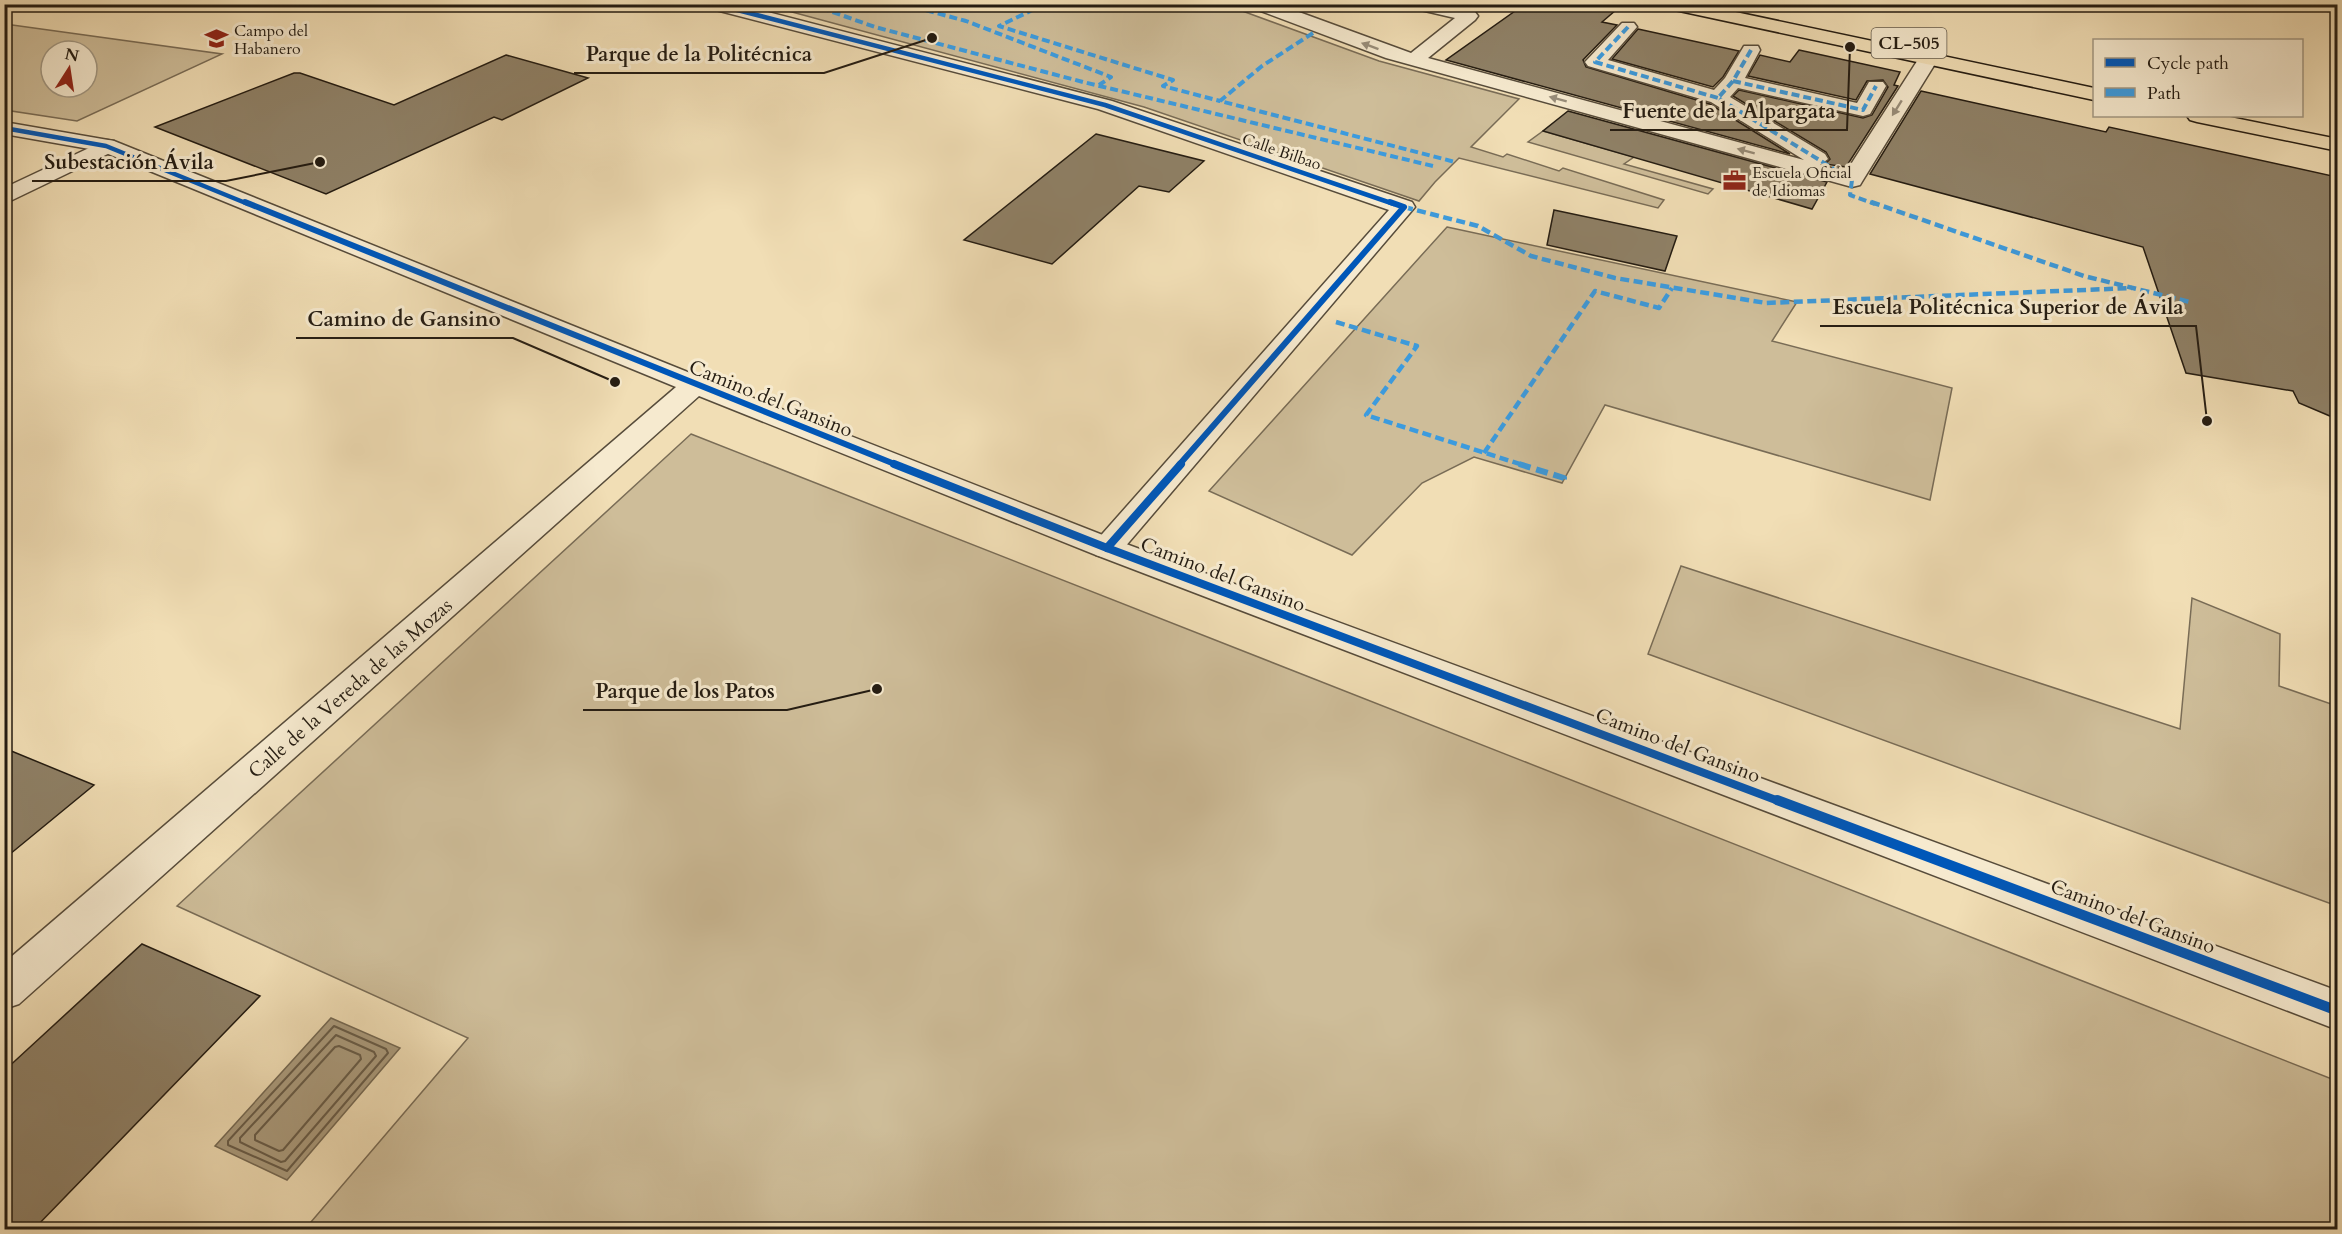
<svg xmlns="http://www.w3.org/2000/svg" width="2342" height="1234" viewBox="0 0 2342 1234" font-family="Cardo,serif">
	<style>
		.green { fill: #cebd99; stroke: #796c56; stroke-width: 1.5; fill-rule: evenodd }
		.water { fill: #ab9c7e; stroke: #756953; stroke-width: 1.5 }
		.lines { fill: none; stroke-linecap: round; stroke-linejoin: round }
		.shore { stroke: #685c48; stroke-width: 2 }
		.building { fill: #8f8167; stroke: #241c12; stroke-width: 1.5 }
		.minor-casing { stroke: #574c3b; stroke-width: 3 }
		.tertiary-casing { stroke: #574c3b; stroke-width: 3 }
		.primary-casing { stroke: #241c12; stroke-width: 3 }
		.minor { fill: #f6eacf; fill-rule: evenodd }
		.tertiary { fill: #f6eacf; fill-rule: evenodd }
		.primary { fill: #f1deb5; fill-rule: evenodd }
		.rail { stroke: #241c12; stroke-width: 3; stroke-dasharray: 6 6; stroke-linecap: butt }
		.quiet-far2 { stroke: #3c9bde; stroke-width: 4; stroke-dasharray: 8 4; stroke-linecap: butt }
		.quiet-far1 { stroke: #3c9bde; stroke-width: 4.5; stroke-dasharray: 9 4.5; stroke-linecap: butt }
		.quiet { stroke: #3c9bde; stroke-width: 6; stroke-dasharray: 12 6; stroke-linecap: butt }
		.cycleway-far3-casing { stroke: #f6eacf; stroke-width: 7 }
		.cycleway-far2-casing { stroke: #f6eacf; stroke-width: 9 }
		.cycleway-far1-casing { stroke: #f6eacf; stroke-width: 11 }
		.cycleway-casing { stroke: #f6eacf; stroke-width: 14 }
		.cycleway-far3 { stroke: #0057b8; stroke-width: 4.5 }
		.cycleway-far2 { stroke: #0057b8; stroke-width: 6 }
		.cycleway-far1 { stroke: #0057b8; stroke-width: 8 }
		.cycleway { stroke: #0057b8; stroke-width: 10 }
		.oneway { fill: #988d7a }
		.labels { text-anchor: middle; stroke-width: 6; stroke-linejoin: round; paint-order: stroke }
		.far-poi-label { font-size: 16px; fill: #241c12; stroke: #f6eacf; text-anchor: start }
		.far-street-label { font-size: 16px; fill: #241c12; stroke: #f6eacf }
		.shield { fill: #f6eacf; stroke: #635a4b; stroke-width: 1.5 }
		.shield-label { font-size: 18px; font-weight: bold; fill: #241c12 }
		.street-label { font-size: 20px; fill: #241c12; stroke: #f6eacf }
		.leader { fill: none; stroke: #241c12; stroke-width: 2 }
		.callout-dot { fill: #241c12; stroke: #f6eacf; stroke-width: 2 }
		.callout-label { font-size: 21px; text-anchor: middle; font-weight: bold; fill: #241c12; stroke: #f6eacf; stroke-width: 6; stroke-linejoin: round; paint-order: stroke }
	</style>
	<rect width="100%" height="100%" fill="#f1deb5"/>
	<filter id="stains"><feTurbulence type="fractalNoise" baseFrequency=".00333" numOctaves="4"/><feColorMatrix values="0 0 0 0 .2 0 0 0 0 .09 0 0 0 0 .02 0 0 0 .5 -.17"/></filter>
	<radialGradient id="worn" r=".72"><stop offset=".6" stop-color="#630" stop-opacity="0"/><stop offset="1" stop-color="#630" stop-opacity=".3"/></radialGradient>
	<!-- green -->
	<g class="green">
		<polygon points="766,5 1226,5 1379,61 1519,99 1471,147 1503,157 1507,154 1559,171 1563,168 1664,200 1658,208 1459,158 1435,182 1419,201 1144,107"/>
		<path d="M4 24H5L222 54 77 121 5 110ZM51 51H87V87H51Z"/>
		<polygon points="1543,131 1634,157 1624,164 1713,189 1708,194 1528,142"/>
		<polygon points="1447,227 1797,302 1772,341 1952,388 1930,500 1605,405 1562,483 1474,457 1422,483 1352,555 1209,491"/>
		<polygon points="691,434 2337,1081 2337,1229 305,1229 468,1038 177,906"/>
		<polygon points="1681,566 2180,729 2192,598 2280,634 2279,686 2337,706 2337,906 1648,654"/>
	</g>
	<!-- water -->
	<polygon class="water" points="331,1018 400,1048 287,1180 215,1146"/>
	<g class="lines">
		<!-- shore -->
		<g class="shore">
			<polygon points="334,1026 386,1049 388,1053 287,1171 228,1145 228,1141"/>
			<polygon points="336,1035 374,1052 376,1056 285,1161 281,1162 240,1142 240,1138"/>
			<polygon points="339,1046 360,1055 361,1059 283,1150 279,1151 255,1140 255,1135 335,1047"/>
		</g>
	</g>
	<!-- building -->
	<g class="building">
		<polygon points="1525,4 1623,4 1602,22 1617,25 1583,60 1586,67 1710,104 1790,154 1446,60"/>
		<polygon points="1638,29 1739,51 1723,77 1713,87 1612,59"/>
		<polygon points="1799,50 1900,72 1894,85 1898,86 1846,167 1825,164 1830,159 1826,152 1733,96 1739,90 1863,118 1872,115 1888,87 1883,80 1867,81 1856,100 1748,76 1760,55 1790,62"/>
		<polygon points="506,55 588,78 502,120 494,117 326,194 155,127 294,73 300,73 394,105"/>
		<polygon points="1921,91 2106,132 2109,127 2337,177 2337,419 2299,403 2293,391 2186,373 2143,247 1870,174"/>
		<polygon points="1568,111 1827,182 1812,209 1543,131"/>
		<polygon points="1096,134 1204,161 1169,192 1139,186 1052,264 964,240"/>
		<polygon points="1554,210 1677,236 1665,271 1547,245"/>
		<polygon points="4,748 94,785 4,859"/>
		<polygon points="142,944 260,996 33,1230 4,1230 4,1071"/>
	</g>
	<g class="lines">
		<defs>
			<g id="minor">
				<polygon points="705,4 737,4 1112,101 1412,202 1415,207 1118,555 1107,558 1096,555 1091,548 1096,541 1389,210 1098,109 708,8"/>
				<polygon points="1250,4 1277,4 1411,53 1455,18 1412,8 1409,4 1443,4 1475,12 1478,16 1475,20 1428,58 1804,160 1711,102 1588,66 1585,62 1622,23 1634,23 1637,27 1608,60 1714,90 1725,78 1744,46 1758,46 1760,50 1745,78 1857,103 1869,82 1883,82 1886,86 1870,114 1863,116 1738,88 1730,97 1825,154 1828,159 1820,165 1846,172 1921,55 1935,55 1938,59 1863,180 1860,185 1852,187 1386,58 1253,8"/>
				<polygon points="106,140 114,141 117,146 114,151 4,204 4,188"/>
			</g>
			<polygon id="tertiary" points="4,122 114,141 705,379 1118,541 2338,991 2338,1030 1096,555 699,396 19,1004 4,1009 4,963 676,387 101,151 4,134"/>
			<g id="primary">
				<polygon points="1661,4 1698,4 2094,88 2094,100 1670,9"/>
				<polygon points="2187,116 2225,116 2338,139 2338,151 2197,122 2190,120"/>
			</g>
		</defs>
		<!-- minor casing -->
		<use href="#minor" class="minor-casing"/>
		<!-- tertiary casing -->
		<use href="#tertiary" class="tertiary-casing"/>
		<!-- primary casing -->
		<use href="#primary" class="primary-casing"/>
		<!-- minor -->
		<use href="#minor" class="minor"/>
		<!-- tertiary -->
		<use href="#tertiary" class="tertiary"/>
		<!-- primary -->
		<use href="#primary" class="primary"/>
		<!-- rail -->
		<polyline class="rail" points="2275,4 2338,12"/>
		<!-- quiet-far2 -->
		<g class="quiet-far2">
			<polyline points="810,4 875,27 1083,82 1433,166"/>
			<polyline points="903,4 966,21 1111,77 1099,85"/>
			<polyline points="1045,4 999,26 1173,80 1163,86 1220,101"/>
			<polyline points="833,12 862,4"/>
			<polyline points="1628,27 1595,62 1718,98"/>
			<polyline points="1313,33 1262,66 1220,101 1455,162"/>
			<polyline points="1751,50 1733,81 1718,98 1852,180 1850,195 1875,204"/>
			<polyline points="1733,81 1863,110 1876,86"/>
		</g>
		<!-- quiet-far1 -->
		<g class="quiet-far1">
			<polyline points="1871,202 2084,276 2190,302"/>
			<polyline points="1404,207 1478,226 1531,256 1615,278 1766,303 2132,288"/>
			<polyline points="1336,322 1417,346 1366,415 1523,465"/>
			<polyline points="1484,453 1595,291 1659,308 1672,288"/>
		</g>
		<!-- quiet -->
		<polyline class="quiet" points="1519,464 1564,478 1562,483"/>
		<defs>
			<g id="cycleway-far3">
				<polyline points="714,4 1105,105 1394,204"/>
				<polyline points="4,128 106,146 248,204"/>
			</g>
			<g id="cycleway-far2">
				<polyline points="245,202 897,465"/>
				<polyline points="1179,465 1404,207 1390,202"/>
			</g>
			<g id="cycleway-far1">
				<polyline points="894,464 1107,548 1781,802"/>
				<polyline points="1107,548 1181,464"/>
			</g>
			<polyline id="cycleway" points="1777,800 2338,1011"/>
		</defs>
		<!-- cycleway-far3 casing -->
		<use href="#cycleway-far3" class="cycleway-far3-casing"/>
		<!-- cycleway-far2 casing -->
		<use href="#cycleway-far2" class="cycleway-far2-casing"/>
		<!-- cycleway-far1 casing -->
		<use href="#cycleway-far1" class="cycleway-far1-casing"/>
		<!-- cycleway casing -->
		<use href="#cycleway" class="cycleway-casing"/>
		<!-- cycleway-far3 -->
		<use href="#cycleway-far3" class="cycleway-far3"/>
		<!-- cycleway-far2 -->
		<use href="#cycleway-far2" class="cycleway-far2"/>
		<!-- cycleway-far1 -->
		<use href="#cycleway-far1" class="cycleway-far1"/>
		<!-- cycleway -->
		<use href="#cycleway" class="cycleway"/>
	</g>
	<!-- one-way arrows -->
	<defs><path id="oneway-solid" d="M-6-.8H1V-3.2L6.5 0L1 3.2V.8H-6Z" transform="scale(1.5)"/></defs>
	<g class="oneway">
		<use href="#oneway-solid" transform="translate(1370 46) rotate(-160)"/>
		<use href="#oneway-solid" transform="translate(1558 99) rotate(-165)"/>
		<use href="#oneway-solid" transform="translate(1897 108) rotate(122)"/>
		<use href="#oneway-solid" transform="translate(1746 151) rotate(-165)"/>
	</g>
	<!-- icons -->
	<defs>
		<symbol id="school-bare" viewBox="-9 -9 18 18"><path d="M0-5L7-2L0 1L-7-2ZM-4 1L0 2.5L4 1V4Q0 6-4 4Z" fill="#8f2418" stroke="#f6eacf" stroke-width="2.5" paint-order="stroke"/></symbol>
		<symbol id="office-bare" viewBox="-9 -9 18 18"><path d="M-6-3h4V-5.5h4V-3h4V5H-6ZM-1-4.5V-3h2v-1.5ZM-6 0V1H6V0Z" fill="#8f2418" stroke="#f6eacf" stroke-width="2.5" paint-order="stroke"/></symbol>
	</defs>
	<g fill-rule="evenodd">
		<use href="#school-bare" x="200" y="22" width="33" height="33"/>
		<use href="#office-bare" x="1718" y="164" width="33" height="33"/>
	</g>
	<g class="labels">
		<!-- far-poi labels -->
		<g class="far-poi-label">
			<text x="234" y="36">Campo del<tspan x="234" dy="18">Habanero</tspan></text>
			<text x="1752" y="178">Escuela Oficial<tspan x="1752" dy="18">de Idiomas</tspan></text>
		</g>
		<!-- far-street labels -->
		<g class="far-street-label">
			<text transform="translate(1282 151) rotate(19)" y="6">Calle Bilbao</text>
		</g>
		<!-- shield labels -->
		<rect class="shield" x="1871.5" y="28" width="75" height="30" rx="4.5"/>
		<g class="shield-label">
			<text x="1909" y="49">CL-505</text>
		</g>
		<!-- street labels -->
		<g class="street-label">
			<text transform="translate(771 398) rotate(22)" y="7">Camino del Gansino</text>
			<text transform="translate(1223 574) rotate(21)" y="7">Camino del Gansino</text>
			<text transform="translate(350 688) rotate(-41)" y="7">Calle de la Vereda de las Mozas</text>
			<text transform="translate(1678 745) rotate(21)" y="7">Camino del Gansino</text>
			<text transform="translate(2133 916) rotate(21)" y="7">Camino del Gansino</text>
		</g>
	</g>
	<!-- callouts -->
	<path class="leader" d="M932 38L824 73H574M1850 47L1847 130H1610M320 162L226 181H32M2207 421L2196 326H1820M615 382L513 338H296M877 689L787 710H583"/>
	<g class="callout-dot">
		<circle cx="932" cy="38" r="6"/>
		<circle cx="1850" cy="47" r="6"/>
		<circle cx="320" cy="162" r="6"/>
		<circle cx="2207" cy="421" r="6"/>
		<circle cx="615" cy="382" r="6"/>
		<circle cx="877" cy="689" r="6"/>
	</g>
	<g class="callout-label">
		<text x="699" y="61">Parque de la Politécnica</text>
		<text x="1729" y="118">Fuente de la Alpargata</text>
		<text x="129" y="169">Subestación Ávila</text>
		<text x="2008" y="314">Escuela Politécnica Superior de Ávila</text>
		<text x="404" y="326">Camino de Gansino</text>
		<text x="685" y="698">Parque de los Patos</text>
	</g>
	<!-- margin -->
	<rect width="2342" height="1234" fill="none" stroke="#f1deb5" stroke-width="24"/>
	<rect x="6" y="6" width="2330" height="1222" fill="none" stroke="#241c12" stroke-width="3"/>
	<rect x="12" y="12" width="2318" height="1210" fill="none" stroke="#241c12" stroke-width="1.5"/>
	<!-- legend -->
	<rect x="2093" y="39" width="210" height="78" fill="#f6eacf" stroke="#a29883" stroke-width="1.5"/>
	<rect x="2105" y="58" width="30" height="9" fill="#0057b8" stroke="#a29883" stroke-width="1.5"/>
	<text x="2147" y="69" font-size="18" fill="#241c12">Cycle path</text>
	<rect x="2105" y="88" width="30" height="9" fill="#3c9bde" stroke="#a29883" stroke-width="1.5"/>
	<text x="2147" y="99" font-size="18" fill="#241c12">Path</text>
	<!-- north arrow -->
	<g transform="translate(69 69) rotate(12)"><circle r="28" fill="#f6eacf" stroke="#a29883" stroke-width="1.5"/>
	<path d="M0-4.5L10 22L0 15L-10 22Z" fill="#8f2418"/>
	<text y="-9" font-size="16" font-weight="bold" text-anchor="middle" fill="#241c12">N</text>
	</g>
	<rect width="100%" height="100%" filter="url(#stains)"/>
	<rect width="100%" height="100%" fill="url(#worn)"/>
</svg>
